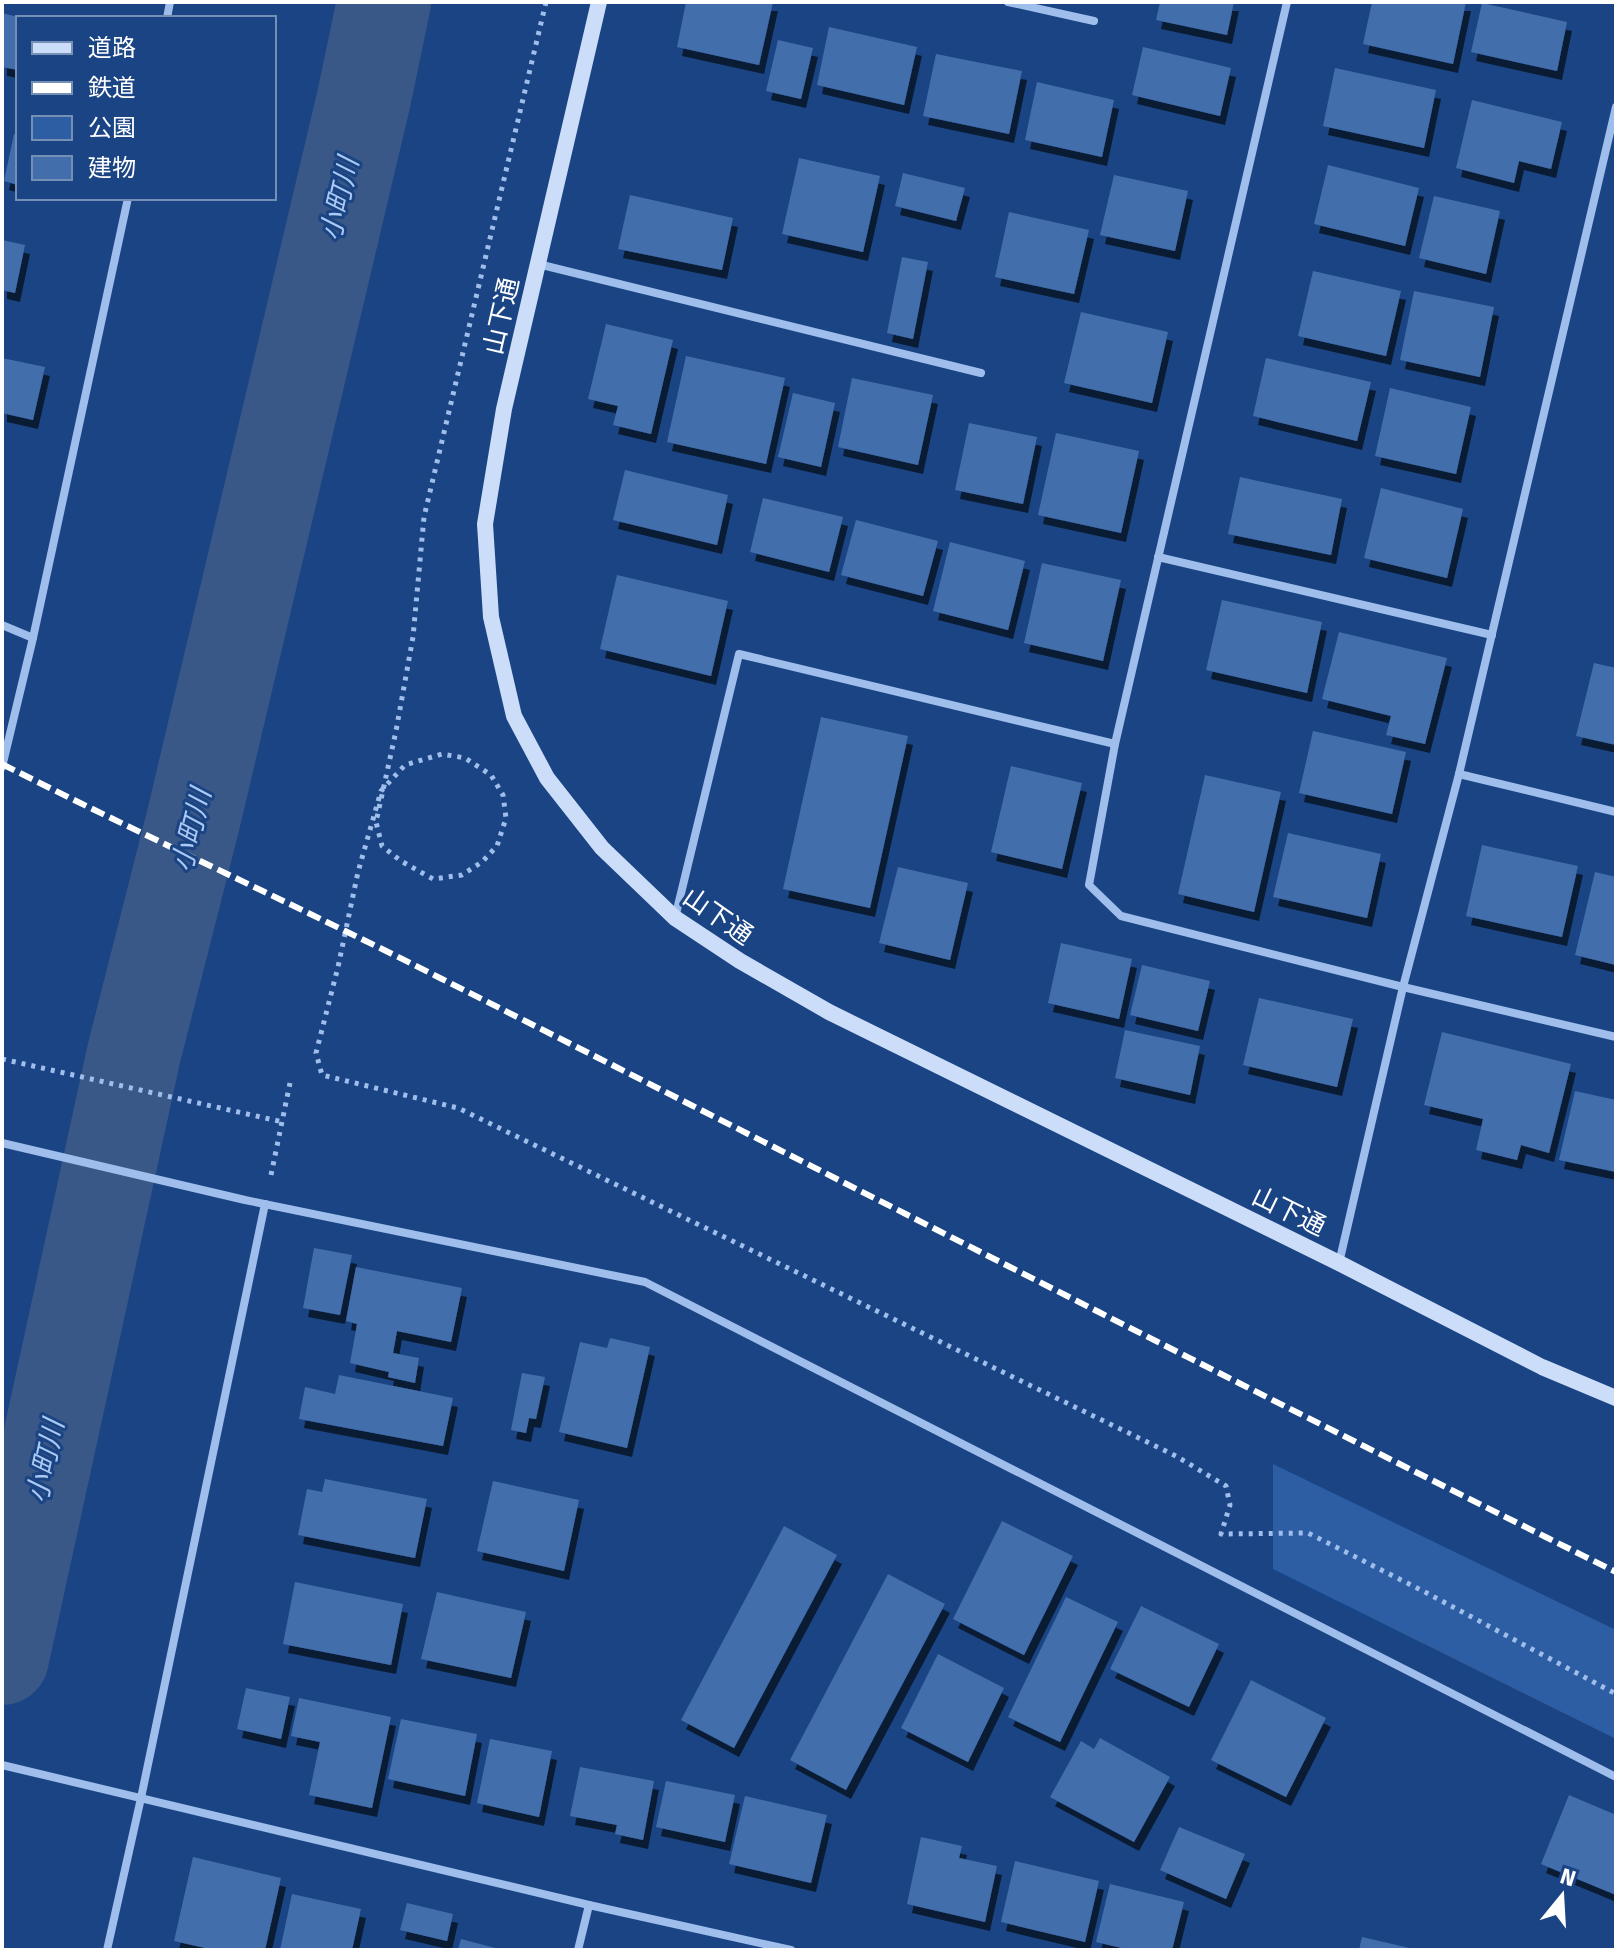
<svg xmlns="http://www.w3.org/2000/svg" width="1618" height="1952" viewBox="0 0 1618 1952" font-family="'Fira Sans','Noto Sans JP',sans-serif">
	<style>
		.green { fill: #2d5da2 }
		.lines { fill: none; stroke-linecap: round; stroke-linejoin: round }
		.river { stroke: #395887; stroke-width: 94 }
		.building { fill: #436eac; filter: url(#shadow) }
		.path { stroke: #9fbeeb; stroke-width: 5; stroke-dasharray: 4 6; stroke-linecap: butt }
		.street { stroke: #9fbeeb; stroke-width: 8 }
		.secondary { stroke: #cbddf8; stroke-width: 16 }
		.rail { stroke: #fff; stroke-width: 6; stroke-dasharray: 14 6; stroke-linecap: butt }
		.labels { text-anchor: middle; stroke-width: 6; stroke-linejoin: round; paint-order: stroke }
		.street-label { font-size: 26px; fill: #fff; stroke: #1a4483 }
		.water-label { font-size: 28px; font-style: italic; fill: #aac9f3; stroke: #1a4483 }
	</style>
	<defs>
		<filter id="shadow"><feDropShadow dx="5" dy="9" stdDeviation="0" flood-color="#0009"/></filter>
	</defs>
	<rect width="100%" height="100%" fill="#1a4483"/>
	<!-- green -->
	<polygon class="green" points="1273,1464 1616,1630 1616,1739 1273,1569"/>
	<g class="lines">
		<!-- river -->
		<polyline class="river" points="2,1658 134,1053 193,821 364,98 384,2"/>
	</g>
	<!-- building -->
	<g class="building">
		<polygon points="686,2 773,2 759,65 677,47"/>
		<polygon points="1160,2 1234,2 1227,35 1156,20"/>
		<polygon points="1372,2 1466,2 1453,64 1363,44"/>
		<polygon points="1482,3 1567,22 1557,71 1471,52"/>
		<polygon points="2,13 18,17 18,70 2,67"/>
		<polygon points="829,27 917,47 904,105 817,85"/>
		<polygon points="778,40 813,48 801,99 766,91"/>
		<polygon points="1143,47 1231,68 1220,116 1132,95"/>
		<polygon points="936,54 1022,71 1009,134 923,116"/>
		<polygon points="1335,68 1436,90 1424,148 1323,126"/>
		<polygon points="1037,82 1114,100 1102,157 1025,140"/>
		<polygon points="1472,100 1562,122 1551,169 1519,161 1514,183 1456,168"/>
		<polygon points="14,134 18,135 18,185 4,181"/>
		<polygon points="799,158 880,176 863,252 782,234"/>
		<polygon points="1328,165 1419,188 1405,246 1314,224"/>
		<polygon points="903,173 965,188 956,221 895,206"/>
		<polygon points="1114,175 1188,191 1175,251 1100,235"/>
		<polygon points="630,195 733,218 722,270 618,249"/>
		<polygon points="1434,196 1500,211 1486,274 1419,258"/>
		<polygon points="1009,212 1089,230 1074,294 995,277"/>
		<polygon points="2,240 25,245 15,293 2,290"/>
		<polygon points="902,257 928,262 913,339 887,333"/>
		<polygon points="1313,271 1401,291 1386,356 1298,336"/>
		<polygon points="1414,291 1494,307 1480,377 1400,360"/>
		<polygon points="1081,312 1168,332 1152,403 1064,383"/>
		<polygon points="606,324 673,340 651,434 613,425 618,406 588,399"/>
		<polygon points="686,356 785,378 766,464 667,442"/>
		<polygon points="2,358 45,367 33,420 2,413"/>
		<polygon points="1266,358 1371,382 1357,441 1253,416"/>
		<polygon points="852,378 933,395 918,465 838,447"/>
		<polygon points="1390,388 1471,407 1456,474 1375,456"/>
		<polygon points="793,393 835,403 821,467 778,457"/>
		<polygon points="969,423 1037,437 1023,504 955,490"/>
		<polygon points="1056,433 1139,451 1121,533 1038,515"/>
		<polygon points="625,470 728,495 717,545 613,520"/>
		<polygon points="1240,477 1342,499 1331,555 1228,534"/>
		<polygon points="1381,488 1463,509 1447,578 1364,558"/>
		<polygon points="763,498 843,517 829,572 750,552"/>
		<polygon points="856,520 938,541 923,596 841,575"/>
		<polygon points="950,542 1025,561 1008,630 933,611"/>
		<polygon points="1042,563 1121,580 1103,661 1024,643"/>
		<polygon points="617,575 728,601 711,676 600,649"/>
		<polygon points="1222,600 1322,622 1307,693 1206,670"/>
		<polygon points="1339,632 1447,658 1425,744 1386,735 1391,716 1322,699"/>
		<polygon points="1594,663 1616,668 1616,745 1576,736"/>
		<polygon points="821,717 908,736 870,908 783,889"/>
		<polygon points="1313,731 1406,752 1392,814 1299,793"/>
		<polygon points="1011,766 1082,783 1062,869 991,852"/>
		<polygon points="1205,775 1281,792 1254,912 1178,894"/>
		<polygon points="1288,833 1381,854 1367,918 1273,897"/>
		<polygon points="1482,845 1578,866 1562,937 1466,916"/>
		<polygon points="898,867 968,883 950,960 879,943"/>
		<polygon points="1595,872 1616,877 1616,965 1575,955"/>
		<polygon points="1061,943 1132,959 1119,1019 1048,1003"/>
		<polygon points="1142,965 1210,981 1198,1031 1130,1015"/>
		<polygon points="1259,998 1353,1019 1337,1087 1243,1065"/>
		<polygon points="1125,1030 1200,1046 1190,1095 1115,1078"/>
		<polygon points="1442,1032 1571,1064 1549,1153 1521,1145 1517,1160 1476,1150 1483,1119 1424,1105"/>
		<polygon points="1575,1091 1616,1100 1616,1172 1559,1160"/>
		<polygon points="314,1248 352,1255 340,1315 303,1308"/>
		<polygon points="356,1267 462,1288 451,1342 397,1331 393,1353 419,1358 415,1383 388,1377 389,1372 350,1363 357,1324 346,1321"/>
		<polygon points="610,1338 650,1347 627,1448 559,1432 580,1342 607,1348"/>
		<polygon points="522,1373 545,1377 536,1419 529,1418 526,1433 511,1430"/>
		<polygon points="339,1375 453,1398 443,1446 299,1419 305,1387 335,1394"/>
		<polygon points="325,1479 427,1499 415,1558 298,1535 307,1489 322,1492"/>
		<polygon points="493,1481 579,1500 564,1571 477,1551"/>
		<polygon points="1002,1521 1073,1556 1024,1655 953,1619"/>
		<polygon points="784,1526 837,1555 734,1748 681,1720"/>
		<polygon points="888,1574 945,1604 846,1790 790,1760"/>
		<polygon points="295,1582 403,1604 391,1665 283,1644"/>
		<polygon points="437,1592 526,1612 511,1678 421,1659"/>
		<polygon points="1066,1597 1118,1622 1060,1742 1008,1717"/>
		<polygon points="1141,1606 1219,1644 1189,1707 1110,1669"/>
		<polygon points="938,1654 1004,1688 968,1762 901,1728"/>
		<polygon points="1251,1680 1326,1718 1286,1797 1211,1760"/>
		<polygon points="246,1688 290,1697 281,1739 237,1729"/>
		<polygon points="299,1698 391,1717 372,1808 309,1795 320,1742 291,1736"/>
		<polygon points="401,1719 477,1734 465,1796 388,1779"/>
		<polygon points="1100,1738 1170,1777 1134,1842 1050,1797 1081,1741 1094,1749"/>
		<polygon points="490,1739 552,1751 539,1817 477,1803"/>
		<polygon points="580,1767 654,1781 643,1840 615,1834 617,1825 570,1816"/>
		<polygon points="666,1781 735,1795 725,1842 656,1827"/>
		<polygon points="1569,1795 1616,1815 1616,1895 1541,1864"/>
		<polygon points="745,1796 827,1815 811,1883 729,1864"/>
		<polygon points="1179,1827 1245,1854 1226,1899 1160,1870"/>
		<polygon points="921,1837 962,1846 959,1858 997,1866 985,1922 907,1904"/>
		<polygon points="193,1857 281,1878 265,1950 214,1950 174,1941"/>
		<polygon points="1015,1861 1099,1881 1085,1942 1001,1922"/>
		<polygon points="1110,1884 1184,1902 1172,1950 1130,1950 1096,1942"/>
		<polygon points="292,1894 361,1909 352,1950 280,1950"/>
		<polygon points="407,1903 453,1914 447,1941 400,1930"/>
		<polygon points="1362,1937 1414,1949 1414,1950 1359,1950"/>
		<polygon points="461,1939 499,1949 499,1950 458,1950"/>
	</g>
	<g class="lines">
		<!-- path -->
		<g class="path">
			<polyline points="546,2 424,517 413,637 396,731 376,822 382,846 401,861 433,879 462,875 482,862 497,846 506,818 503,795 491,775 465,758 442,754 405,765 381,791 358,872 338,967 316,1053 322,1075 458,1108 1176,1456 1226,1486 1230,1505 1221,1534 1308,1533 1423,1591 1616,1694"/>
			<polyline points="2,1059 283,1122"/>
			<polyline points="271,1175 290,1083"/>
		</g>
		<!-- street -->
		<g class="street">
			<polyline points="1008,2 1094,21"/>
			<polyline points="1287,2 1115,744 1089,885 1121,916 1403,987 1616,1037"/>
			<polyline points="167,18 170,2"/>
			<polyline points="538,264 981,373"/>
			<polyline points="1158,557 1492,635"/>
			<polyline points="2,625 33,638"/>
			<polyline points="2,767 33,638 128,198"/>
			<polyline points="1459,774 1616,812"/>
			<polyline points="675,918 739,654 1115,744"/>
			<polyline points="2,1143 245,1200 645,1282 1616,1777"/>
			<polyline points="1339,1263 1403,987 1459,774 1616,107"/>
			<polyline points="2,1765 589,1905 791,1950"/>
			<polyline points="107,1950 141,1798 265,1204"/>
			<polyline points="578,1950 589,1905"/>
		</g>
		<!-- secondary -->
		<polyline class="secondary" points="599,2 504,409 485,524 491,617 514,716 547,778 602,848 675,918 740,961 829,1012 1339,1263 1542,1367 1616,1398"/>
		<!-- rail -->
		<path class="rail" d="M2 764C148 838 296 905 442 979 833 1176 1223 1377 1616 1572"/>
	</g>
	<g class="labels">
		<!-- street labels -->
		<g class="street-label">
			<text transform="translate(501 316) rotate(-77)" y="9">山下通</text>
			<text transform="translate(718 916) rotate(35)" y="9">山下通</text>
			<text transform="translate(1289 1211) rotate(26)" y="9">山下通</text>
		</g>
		<!-- water labels -->
		<g class="water-label">
			<text transform="translate(339 199) rotate(-77)" y="10">小町川</text>
			<text transform="translate(191 830) rotate(-76)" y="10">小町川</text>
			<text transform="translate(45 1461) rotate(-78)" y="10">小町川</text>
		</g>
	</g>
	<!-- border -->
	<rect width="1618" height="1952" fill="none" stroke="#ffffff" stroke-width="8"/>
	<!-- legend -->
	<rect x="16" y="16" width="260" height="184" fill="#1a4483" stroke="#768fb5" stroke-width="2"/>
	<rect x="32" y="42" width="40" height="12" fill="#cbddf8" stroke="#768fb5" stroke-width="2"/>
	<text x="88" y="56" font-size="24" fill="#ffffff">道路</text>
	<rect x="32" y="82" width="40" height="12" fill="#ffffff" stroke="#768fb5" stroke-width="2"/>
	<text x="88" y="96" font-size="24" fill="#ffffff">鉄道</text>
	<rect x="32" y="116" width="40" height="24" fill="#2d5da2" stroke="#768fb5" stroke-width="2"/>
	<text x="88" y="136" font-size="24" fill="#ffffff">公園</text>
	<rect x="32" y="156" width="40" height="24" fill="#436eac" stroke="#768fb5" stroke-width="2"/>
	<text x="88" y="176" font-size="24" fill="#ffffff">建物</text>
	<!-- north arrow -->
	<g transform="translate(1562 1896) rotate(18)" stroke="#1a4483" stroke-width="6" paint-order="stroke">
	<path d="M0-6L14 30L0 20L-14 30Z" fill="#ffffff"/>
	<text y="-12" font-size="22" font-weight="bold" text-anchor="middle" fill="#ffffff">N</text>
	</g>
</svg>
